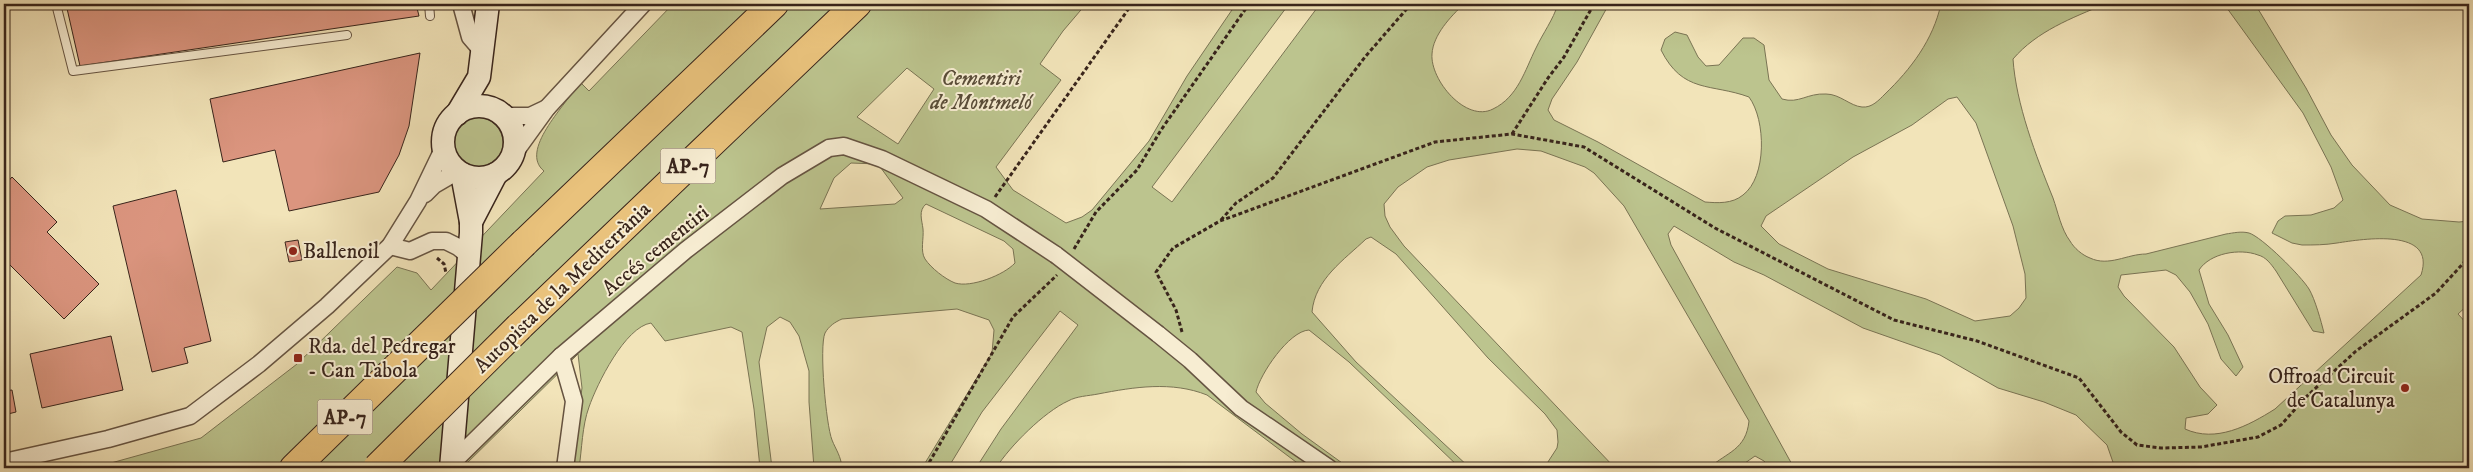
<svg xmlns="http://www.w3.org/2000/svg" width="2473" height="472" viewBox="0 0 2473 472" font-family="'IM FELL DW Pica',serif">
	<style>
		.green { fill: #bcc48e; stroke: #7a7454; fill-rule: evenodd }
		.building { fill: #db957f; stroke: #38241b }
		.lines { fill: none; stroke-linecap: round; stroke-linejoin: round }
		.lane-casing { stroke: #665442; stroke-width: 10 }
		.street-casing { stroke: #665442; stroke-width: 19 }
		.secondary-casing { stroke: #38241b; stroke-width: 25 }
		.highway-casing { stroke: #38241b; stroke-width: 30 }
		.path { stroke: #38241b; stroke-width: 3; stroke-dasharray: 4 2.5; stroke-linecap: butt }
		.lane { stroke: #f7edd2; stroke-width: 8 }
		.street { stroke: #f7edd2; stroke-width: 16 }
		.secondary { stroke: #f7edd2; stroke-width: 22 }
		.highway { stroke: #e9c27c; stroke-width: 28 }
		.street-bridge-casing { stroke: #665442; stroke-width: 19; stroke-linecap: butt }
		.highway-bridge-casing { stroke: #38241b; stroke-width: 30; stroke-linecap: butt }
		.street-bridge { stroke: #f7edd2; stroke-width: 16 }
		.highway-bridge { stroke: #e9c27c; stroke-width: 28 }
		.poi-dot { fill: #8f2418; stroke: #f7edd2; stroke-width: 2 }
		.labels { text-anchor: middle; stroke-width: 4; stroke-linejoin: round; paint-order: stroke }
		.shield { fill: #f7edd2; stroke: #716052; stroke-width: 1 }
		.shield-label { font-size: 20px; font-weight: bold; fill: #38241b }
		.park-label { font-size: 21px; font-style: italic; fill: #594c38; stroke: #f7edd2 }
		.street-label { font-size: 21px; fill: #38241b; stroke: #f7edd2 }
		.poi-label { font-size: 21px; fill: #38241b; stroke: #f7edd2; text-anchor: start }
	</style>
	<rect width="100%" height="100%" fill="#f2e4b9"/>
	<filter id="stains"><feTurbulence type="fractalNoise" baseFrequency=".004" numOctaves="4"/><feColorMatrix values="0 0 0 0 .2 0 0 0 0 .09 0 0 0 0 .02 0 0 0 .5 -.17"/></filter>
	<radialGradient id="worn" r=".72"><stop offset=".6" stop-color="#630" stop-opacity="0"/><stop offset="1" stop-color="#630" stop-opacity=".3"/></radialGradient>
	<!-- green -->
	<g class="green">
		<path d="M673 4H1086L1063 31 1040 64 1061 80 996 167 1013 190 1066 223 1082 217 1092 210 1149 141 1187 76 1236 4H1289L1152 187 1172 202 1320 4H1464C1451 16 1433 35 1432 54 1430 80 1466 123 1493 109 1518 97 1525 70 1536 48 1543 33 1553 20 1558 4H1609L1577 62 1552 99 1548 110 1554 120 1598 142 1705 202C1718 203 1732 204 1743 195 1767 177 1766 120 1749 97 1711 83 1683 94 1661 50L1665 39 1675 32 1687 35 1698 57 1706 66 1719 65 1743 38H1754L1764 45 1769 80 1782 99C1799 104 1807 93 1826 94 1840 94 1850 106 1862 107 1872 108 1879 100 1885 94 1911 69 1933 40 1941 4H2105C2072 18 2037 31 2013 59 2016 104 2036 156 2053 198 2058 212 2061 229 2070 241 2074 248 2082 255 2090 258 2109 267 2127 254 2146 254L2226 234C2233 233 2241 231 2249 233 2262 237 2301 276 2309 289 2315 299 2321 321 2324 333L2313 331 2276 271C2271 264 2266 257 2258 255 2240 248 2210 253 2199 270L2209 304 2228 335 2243 367 2236 376 2221 359 2208 324 2190 292 2176 275 2166 270 2121 275 2118 287 2124 296 2174 347 2200 387 2217 405 2208 414 2186 418 2185 429C2216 443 2248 426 2275 409L2421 275C2437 227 2363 239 2337 243 2325 245 2314 245 2302 245L2292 243 2272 233 2278 221 2285 216 2311 215 2334 208 2343 200 2331 167 2303 113 2224 4H2255L2306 88 2331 135 2352 165 2390 205 2422 219 2459 222 2469 221V304L2458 314 2469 326V468H2115L2107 445 2076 415 2044 402 1998 388 1940 355 1863 328 1764 275 1734 262 1674 226 1668 234 1671 245 1794 468H1769L1764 461 1755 456 1738 468H1709C1727 452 1746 450 1749 421L1624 206 1594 173 1585 167 1541 151 1517 149 1449 160 1427 167 1398 187 1384 204 1385 216 1390 227 1404 246 1615 468H1587L1582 464 1570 468H1544L1557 448 1558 442 1557 430 1545 414 1488 358 1396 254 1371 237 1366 239C1344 260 1315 279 1312 312L1356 362 1470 468H1460L1349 362 1309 330C1289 331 1260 374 1256 392L1265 403 1302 434 1349 468H1304L1207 395C1172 381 1134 387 1098 394 1088 396 1077 396 1068 401 1044 412 1010 446 996 468H976L1001 429 1078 325 1060 311 982 412 948 468H922L992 353 994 330 989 320 957 309 842 319C835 322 829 326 825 333 819 347 826 425 832 440 836 450 841 456 842 468H814L809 402V371L799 336 790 322 780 317 767 327 759 362 772 468H760L754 409 742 332 731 327 665 341 651 323C625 327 597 384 589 407 582 426 582 449 579 468H570L582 388 578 354 462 468H93L201 438 297 364 397 267 417 273 431 290 544 171C519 151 565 106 576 87L581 83 589 91ZM907 68 934 89 898 144 857 117ZM1957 97 1976 123 2013 226 2025 274 2026 298 2019 308 2010 316 1975 321 1926 299 1828 269 1779 244 1761 226 1766 216 1853 157 1912 125 1948 99ZM851 163 878 164 903 198 895 204 820 209 834 178ZM926 204 1004 241 1013 249 1015 263C1004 275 971 288 955 283 945 279 931 268 925 259 920 251 924 238 923 229 922 220 918 211 926 204Z"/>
		<circle cx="477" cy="143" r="26"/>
	</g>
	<!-- building -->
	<g class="building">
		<polygon points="66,4 416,4 419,16 80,66"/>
		<polygon points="420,53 409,126 399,155 379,192 289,211 275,150 223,162 210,99"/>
		<polygon points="12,177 57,222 47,232 99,284 64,319 4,259 4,186"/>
		<polygon points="176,190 211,341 184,348 188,363 152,372 113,206"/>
		<polygon points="298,240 302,260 289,262 285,242"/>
		<polygon points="111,336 123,390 42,408 30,354"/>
		<polygon points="12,390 16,412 4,415 4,391"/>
	</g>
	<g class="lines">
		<defs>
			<g id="lane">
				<polyline points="56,4 73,71 347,35"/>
				<polyline points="429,4 430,16"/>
			</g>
			<g id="street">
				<polyline points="461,4 470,37 483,52"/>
				<polyline points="505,116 530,116 547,108"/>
				<polyline points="513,155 547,108 643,4"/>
				<polyline points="425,194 434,185 458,171"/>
				<polyline points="390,246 410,251 432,241 446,241 458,247 469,256"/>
				<polyline points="1158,334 1190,360 1241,408 1329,468"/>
				<polyline points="561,356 574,401 565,468"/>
				<polyline points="4,462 108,439 190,416 259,364 327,306 390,246 418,201 443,149"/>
				<polyline points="451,464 561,356 686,250 782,176 829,148 844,146 882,159 986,209 1056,255"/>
			</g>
			<g id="secondary">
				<circle cx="479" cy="142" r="36"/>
				<polyline points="457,114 479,77 488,4"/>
				<polyline points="471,222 496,174"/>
				<polyline points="451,468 471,233 471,222 462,174"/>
			</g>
			<g id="highway">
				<polyline points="524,243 774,4"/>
				<polyline points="519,327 857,4"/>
				<polyline points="294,468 397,367"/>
			</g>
		</defs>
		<!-- lane casing -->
		<use href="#lane" class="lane-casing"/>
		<!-- street casing -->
		<use href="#street" class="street-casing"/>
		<!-- secondary casing -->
		<use href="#secondary" class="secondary-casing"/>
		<!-- highway casing -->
		<use href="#highway" class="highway-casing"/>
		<!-- path -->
		<g class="path">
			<polyline points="1512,134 1548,78 1564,57 1594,4"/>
			<polyline points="995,197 1132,4"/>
			<polyline points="1221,220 1236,203 1273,178 1365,57 1411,4"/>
			<polyline points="1074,249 1096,212 1137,170 1161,130 1249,4"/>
			<polyline points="437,258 444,264 446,273"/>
			<polyline points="1182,332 1176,310 1156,272 1173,248 1220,221 1435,142 1512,134 1584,147 1715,228 1894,320 1977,341 2079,378 2121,432 2137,445 2161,448 2201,447 2258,437 2281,425 2306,397 2356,351 2436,293 2469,257"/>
			<polyline points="926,468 1013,317 1057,275"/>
		</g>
		<!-- lane -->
		<use href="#lane" class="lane"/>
		<!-- street -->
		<use href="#street" class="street"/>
		<!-- secondary -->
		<use href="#secondary" class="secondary"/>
		<!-- highway -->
		<use href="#highway" class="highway"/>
		<defs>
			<polyline id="street-bridge" points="1056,255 1158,334"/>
			<g id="highway-bridge">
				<polyline points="397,367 524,243"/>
				<polyline points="377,468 519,327"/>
			</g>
		</defs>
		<!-- street-bridge casing -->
		<use href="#street-bridge" class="street-bridge-casing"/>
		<!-- highway-bridge casing -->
		<use href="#highway-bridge" class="highway-bridge-casing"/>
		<!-- street-bridge -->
		<use href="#street-bridge" class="street-bridge"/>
		<!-- highway-bridge -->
		<use href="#highway-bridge" class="highway-bridge"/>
	</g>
	<!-- markers -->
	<g class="poi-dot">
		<circle cx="293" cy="251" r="5"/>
		<rect x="293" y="353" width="10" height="10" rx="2.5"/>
		<circle cx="2405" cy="388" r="5"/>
	</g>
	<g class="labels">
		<!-- shield labels -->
		<g class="shield">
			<rect x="660.5" y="148.5" width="55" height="35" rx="4"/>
			<rect x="317.5" y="399.5" width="55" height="35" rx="4"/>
		</g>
		<g class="shield-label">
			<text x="688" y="173">AP-7</text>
			<text x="345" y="424">AP-7</text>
		</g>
		<!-- park labels -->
		<g class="park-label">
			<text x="981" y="85">Cementiri<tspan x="981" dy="24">de Montmeló</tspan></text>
		</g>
		<!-- street labels -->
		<g class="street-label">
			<text transform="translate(655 250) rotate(-39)" y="7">Accés cementiri</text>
			<text transform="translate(562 287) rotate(-44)" y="7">Autopista de la Mediterrània</text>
		</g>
		<!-- poi labels -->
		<g class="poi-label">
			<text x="303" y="258">Ballenoil</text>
			<text x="308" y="353">Rda. del Pedregar<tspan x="308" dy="24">- Can Tabola</tspan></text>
			<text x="2395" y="383" text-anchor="end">Offroad Circuit<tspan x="2395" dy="24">de Catalunya</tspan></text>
		</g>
	</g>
	<!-- margin -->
	<rect width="2473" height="472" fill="none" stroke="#f2e4b9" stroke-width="20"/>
	<rect x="5" y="5" width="2463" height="462" fill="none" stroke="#38241b" stroke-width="2.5"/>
	<rect x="10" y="10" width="2453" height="452" fill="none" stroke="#38241b"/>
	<rect width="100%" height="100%" filter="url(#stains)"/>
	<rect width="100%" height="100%" fill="url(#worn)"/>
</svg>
